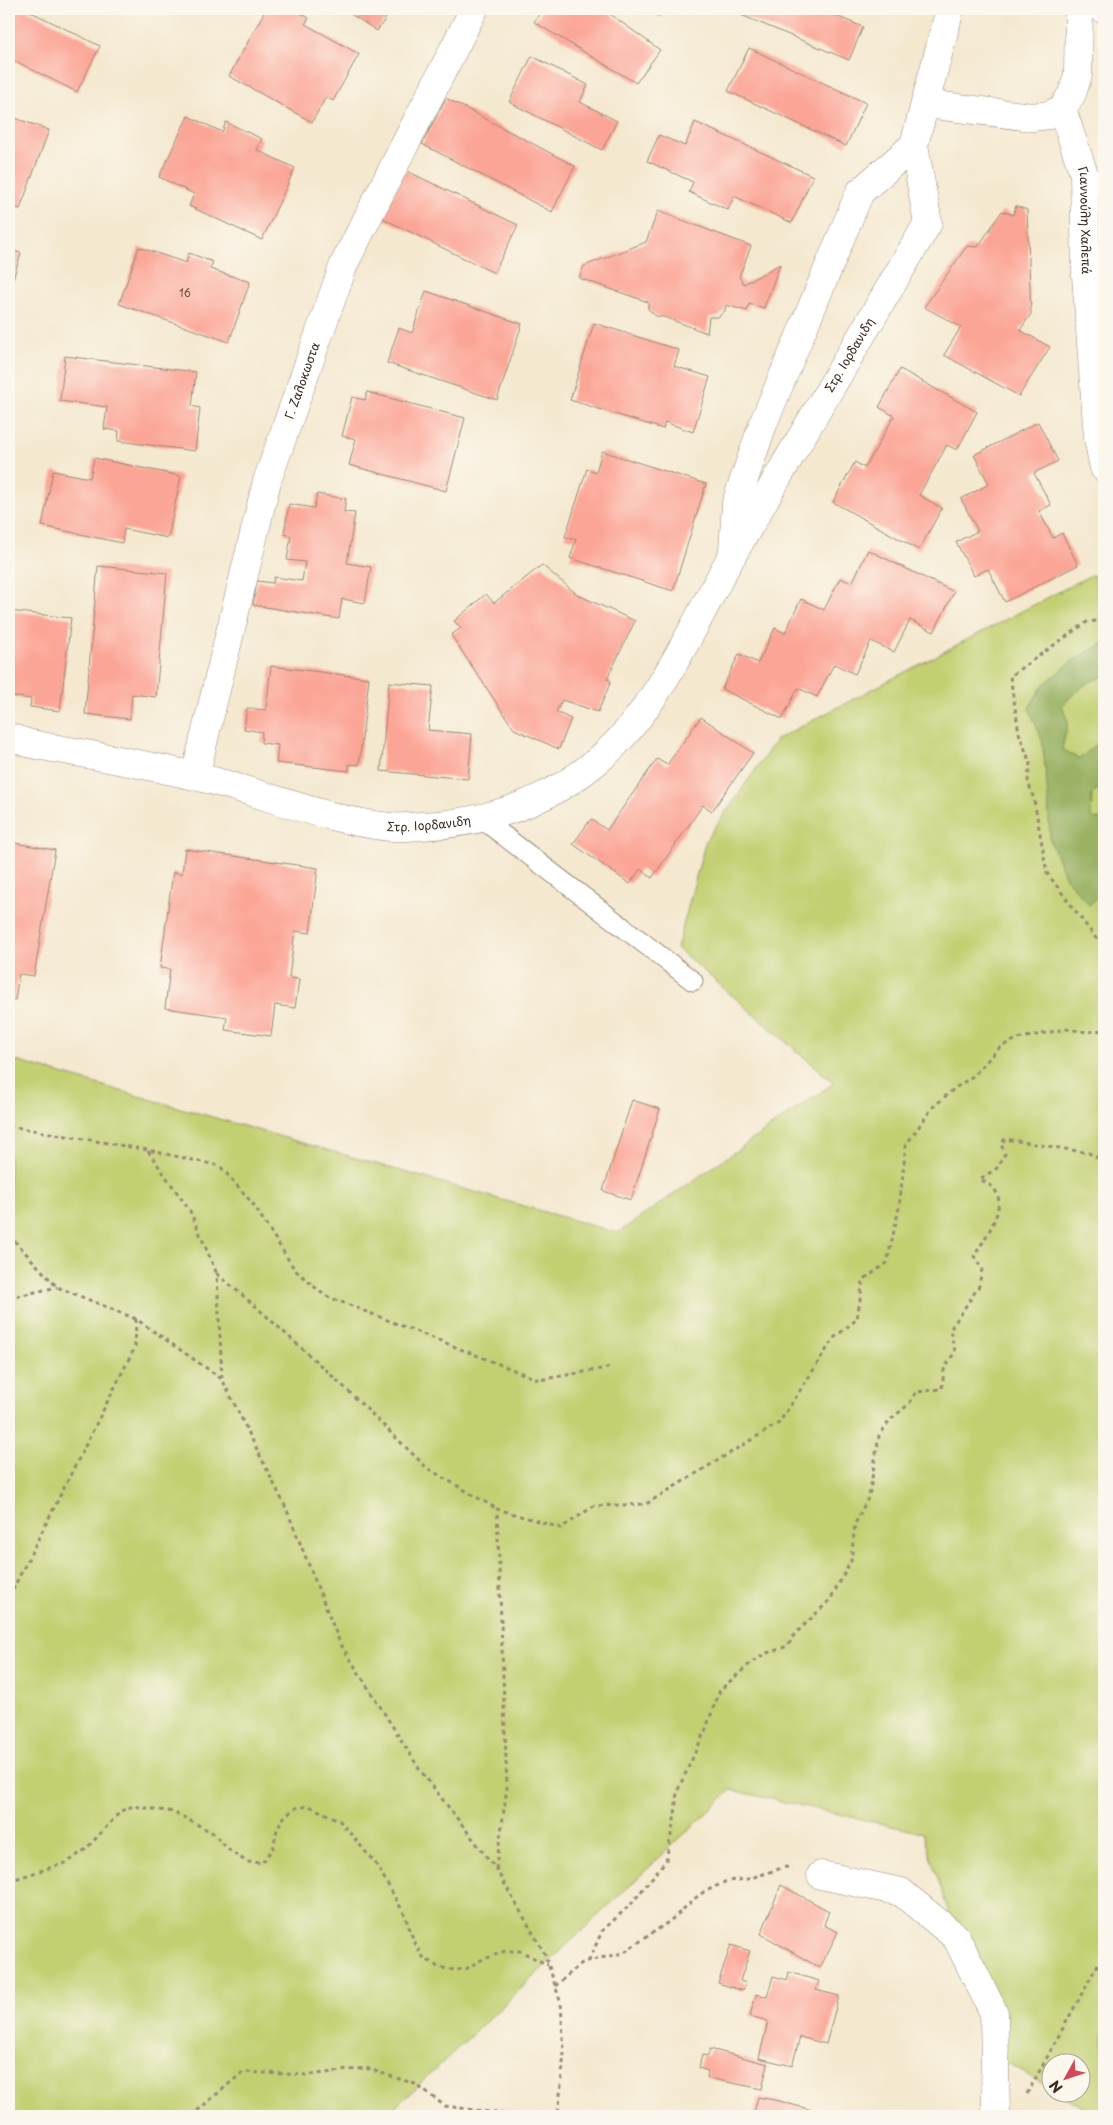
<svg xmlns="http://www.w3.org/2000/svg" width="1113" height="2125" viewBox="0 0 1113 2125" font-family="'Playpen Sans',sans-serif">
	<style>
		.green { fill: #c2d072; stroke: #7e7d48 }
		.forest { fill: #99b264; stroke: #6a6e41 }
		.building { fill: #fba596 }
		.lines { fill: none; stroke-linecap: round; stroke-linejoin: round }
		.service-casing { stroke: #988976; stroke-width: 21 }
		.minor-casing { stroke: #988976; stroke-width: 29 }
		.path { stroke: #988976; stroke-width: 3; stroke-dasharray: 4 4; stroke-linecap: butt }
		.service { stroke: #fff; stroke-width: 19 }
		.minor { stroke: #fff; stroke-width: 28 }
		.labels { text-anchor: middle; stroke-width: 4; stroke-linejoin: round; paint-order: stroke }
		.number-label { font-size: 10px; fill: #6b493c }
		.street-label { font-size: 12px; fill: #3b2a1e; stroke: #fbf7ec }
	</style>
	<rect width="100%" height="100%" fill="#fbf7ec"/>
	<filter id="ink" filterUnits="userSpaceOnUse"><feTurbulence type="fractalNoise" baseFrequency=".02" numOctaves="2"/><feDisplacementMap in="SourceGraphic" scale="10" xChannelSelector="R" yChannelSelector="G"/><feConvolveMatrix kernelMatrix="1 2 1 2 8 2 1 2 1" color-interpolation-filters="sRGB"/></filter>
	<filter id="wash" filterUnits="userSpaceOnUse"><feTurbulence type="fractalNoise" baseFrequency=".0096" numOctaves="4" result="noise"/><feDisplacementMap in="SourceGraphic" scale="20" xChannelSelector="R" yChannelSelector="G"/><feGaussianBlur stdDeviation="1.12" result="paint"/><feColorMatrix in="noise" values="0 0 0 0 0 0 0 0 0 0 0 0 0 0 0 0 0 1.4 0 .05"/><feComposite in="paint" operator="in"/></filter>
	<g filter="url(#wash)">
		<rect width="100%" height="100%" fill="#f4e8cf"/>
		<!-- green -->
		<polygon class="green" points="1091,575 1104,578 1104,2116 1099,2116 1058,2093 1080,2092 1080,2062 1050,2062 1050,2088 995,2056 923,1833 731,1790 386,2116 9,2116 9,1059 618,1233 834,1083 677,948 706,840 777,739"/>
		<!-- forest -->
		<polygon class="forest" points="1104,643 1104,676 1087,683 1062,705 1068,722 1062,749 1079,759 1098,743 1104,744 1104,784 1092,794 1091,817 1104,821 1104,892 1089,905 1066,878 1050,840 1048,794 1042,740 1029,708 1043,685 1071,662"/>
		<g id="blocks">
			<!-- building -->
			<g class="building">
				<polygon points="9,9 25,9 100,46 77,92 9,58"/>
				<polygon points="266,9 293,9 309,18 305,24 359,54 333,101 326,97 312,122 229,76"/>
				<polygon points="343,9 392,9 377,31"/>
				<polygon points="543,9 603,9 660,50 636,83 534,22"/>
				<polygon points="648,9 665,9 659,17"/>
				<polygon points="729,9 819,9 863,27 849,60 729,10"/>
				<polygon points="749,48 866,103 846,146 728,91"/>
				<polygon points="532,56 588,85 580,102 617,121 602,150 509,102"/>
				<polygon points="446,98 575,166 552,212 422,144"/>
				<polygon points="9,116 49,130 20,209 9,205"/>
				<polygon points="188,116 222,132 226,122 262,139 257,150 295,168 262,240 189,206 194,194 159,177"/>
				<polygon points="695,122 813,176 792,223 734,196 728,210 689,192 693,182 647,161 659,135 685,146"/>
				<polygon points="405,170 518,225 494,273 382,218"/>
				<polygon points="1016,206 1027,210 1031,314 1020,330 1050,347 1019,396 944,355 961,327 924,307 967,246 978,247 1002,211 1013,215"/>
				<polygon points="658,211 751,246 739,277 744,284 780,264 764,308 749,304 747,311 726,305 725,311 718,317 709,317 707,333 664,317 656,316 648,309 648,302 579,278 584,266 646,242"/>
				<polygon points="139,247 186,263 189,253 213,262 210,269 250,282 229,342 119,304"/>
				<polygon points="9,250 21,253 9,292"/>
				<polygon points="426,291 522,324 497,400 387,363 399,328 412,333"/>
				<polygon points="594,323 679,350 674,366 710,377 693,432 665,422 663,429 570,400"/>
				<polygon points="65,356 196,372 192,406 200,408 195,451 118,441 119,431 104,429 107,407 60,401"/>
				<polygon points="900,369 977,412 957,450 947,445 919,495 942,508 919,550 833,502 855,462 865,468 894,416 879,407"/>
				<polygon points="367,392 465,418 446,491 349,465 356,439 342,436 352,397 365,400"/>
				<polygon points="1038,422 1058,461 1034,473 1051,505 1039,511 1053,538 1062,533 1078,565 1005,602 988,569 974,576 956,542 978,531 961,499 989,484 974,455"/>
				<polygon points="602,451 706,484 673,591 570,558 576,540 565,537 587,469 596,472"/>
				<polygon points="94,458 181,476 168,538 124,529 122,543 42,526 53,471 90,478"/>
				<polygon points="317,494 346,499 344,512 355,513 347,563 371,567 365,603 342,599 339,619 253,605 257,581 273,583 274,577 302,581 305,562 287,560 291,536 284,534 289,504 314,508"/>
				<polygon points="868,550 954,592 934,632 910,620 894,652 871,641 855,674 834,664 817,697 798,688 782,719 722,689 739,654 758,663 775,628 785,633 801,599 824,610 840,578 852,583"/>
				<polygon points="542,565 578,595 635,621 607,679 611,681 598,712 562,700 556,712 571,719 559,749 514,729 451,635 461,628 454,621 486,594 494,603"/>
				<polygon points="98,566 167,573 156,697 132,694 130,719 85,714"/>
				<polygon points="9,611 71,618 60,711 30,707 31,699 9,696"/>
				<polygon points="271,666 369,678 359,765 349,764 349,771 276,763 278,745 261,743 262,732 244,729 247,708 266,710"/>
				<polygon points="389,682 433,686 428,730 472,734 468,779 381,771"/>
				<polygon points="701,717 753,753 712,811 703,805 652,878 640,869 630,884 573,844 591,819 607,830 657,759 667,765"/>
				<polygon points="9,842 55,850 34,976 19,974 15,1000 9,999"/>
				<polygon points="185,849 318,868 310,933 295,931 289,978 299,979 295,1008 275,1005 271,1036 225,1030 227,1017 165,1008 170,969 160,968 173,872 182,874"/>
				<polygon points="632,1100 660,1109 631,1200 603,1191"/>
				<polygon points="781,1885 829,1911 824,1925 838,1932 820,1968 761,1934"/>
				<polygon points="731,1945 750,1951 740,1981 746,1983 743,1991 718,1983"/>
				<polygon points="789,1972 819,1981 816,1990 839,1996 826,2044 800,2037 792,2066 759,2058 768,2021 750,2016 756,1994 767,1997 773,1976 787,1980"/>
				<polygon points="710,2049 768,2064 762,2089 707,2078 708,2071 699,2068 702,2055 708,2056"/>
				<polygon points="758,2097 779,2101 819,2112 817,2116 753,2116"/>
			</g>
		</g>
	</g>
	<g filter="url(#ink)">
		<use href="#blocks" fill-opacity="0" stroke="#988976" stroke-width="1"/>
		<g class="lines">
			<defs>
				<polyline id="service" points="482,819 693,981"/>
				<g id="minor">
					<polyline points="1103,9 1104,9"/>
					<polyline points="926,104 1032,117 1049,115 1062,109 1072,94 1078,75 1079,9"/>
					<path id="s1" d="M1062 109 1084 174 1086 276 1098 438 1104 468"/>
					<polyline points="733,550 736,503 763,424 860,192 914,145"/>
					<path id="s2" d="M9 737 31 744C85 754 140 763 194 776 260 791 322 820 390 827 400 828 410 827 421 826 486 823 545 804 596 762 659 710 694 622 734 552 798 442 863 333 928 223L914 145 950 9"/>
					<path id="s3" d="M195 776 267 481 344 264 474 9"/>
					<polyline points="821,1875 901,1892 956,1937 994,2013 996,2116"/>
				</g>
			</defs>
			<!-- service casing -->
			<use href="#service" class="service-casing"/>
			<!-- minor casing -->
			<use href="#minor" class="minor-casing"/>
			<!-- path -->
			<g class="path">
				<polyline points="1104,620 1087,622 1010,676 1019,733 1030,763 1028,781 1034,800 1047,873 1104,949"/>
				<polyline points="9,1126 148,1150 220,1166 253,1204 295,1270 324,1295 539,1380 612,1367"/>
				<polyline points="148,1151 190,1211 217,1274"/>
				<polyline points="9,1235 57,1287 136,1319 222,1379 286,1508 340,1643 420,1770 496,1869 545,1954 561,2004 564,2053 558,2116"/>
				<polyline points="9,1298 57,1287"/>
				<polyline points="222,1378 217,1274 253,1304 341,1384 427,1468 497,1509"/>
				<polyline points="9,1597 135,1347 136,1319"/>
				<polyline points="496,1869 507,1787 497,1509 561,1528 594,1506 646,1504 779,1423 834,1338 857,1319 863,1280 887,1263 899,1208 906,1145 932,1108 955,1088 973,1076 1000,1047 1017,1039 1065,1029 1088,1032 1104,1030"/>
				<polyline points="9,1881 68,1862 86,1849 121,1811 133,1806 174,1812 213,1833 230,1851 247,1862 262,1863 273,1848 277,1830 282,1819 295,1808 309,1806 339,1820 376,1864 405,1915 414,1942 423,1957 438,1967 454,1970 466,1969 479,1961 505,1951 520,1951 548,1965"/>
				<path d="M589 1961 602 1931 632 1903 666 1860 675 1815 677 1792 705 1731 720 1690 752 1662 767 1653 788 1646 794 1635 830 1600 851 1561 855 1524 869 1496 879 1436 890 1420 909 1404 916 1392 942 1389 944 1370 955 1351 950 1330 979 1286 982 1269 974 1256C984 1240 1010 1204 993 1188 990 1184 984 1182 980 1179L997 1168 1005 1154 1001 1144 1005 1139 1089 1153 1104 1162"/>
				<polyline points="555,1986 583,1962 623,1953 670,1921 700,1894 727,1881 748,1879 785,1867 792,1868"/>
				<polyline points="1027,2094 1104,1953"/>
				<polyline points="191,2116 243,2072 308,2075 366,2068 415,2084 445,2106 520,2116"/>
			</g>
			<!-- service -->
			<use href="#service" class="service"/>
			<!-- minor -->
			<use href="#minor" class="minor"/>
		</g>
	</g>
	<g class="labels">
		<!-- number labels -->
		<g class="number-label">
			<text x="185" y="297">16</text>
		</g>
		<!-- street labels -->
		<g class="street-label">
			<text dy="4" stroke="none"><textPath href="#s1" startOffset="115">Γιαννούλη Χαλεπά</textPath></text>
			<text dy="4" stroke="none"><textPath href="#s2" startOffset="1094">Στρ. Ιορδανιδη</textPath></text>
			<text dy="4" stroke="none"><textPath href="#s3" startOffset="410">Γ. Ζαλοκωστα</textPath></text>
			<text dy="4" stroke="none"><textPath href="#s2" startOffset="431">Στρ. Ιορδανιδη</textPath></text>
		</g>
	</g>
	<!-- margin -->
	<rect width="1113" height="2125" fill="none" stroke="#fbf7ec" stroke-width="30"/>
	<!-- north arrow -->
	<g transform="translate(1066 2078) rotate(230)"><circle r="24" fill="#fbf7ec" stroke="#aea59a"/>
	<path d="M0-4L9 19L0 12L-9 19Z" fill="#d1495b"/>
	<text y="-8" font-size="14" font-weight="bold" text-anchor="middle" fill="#3b2a1e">N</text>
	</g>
</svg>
